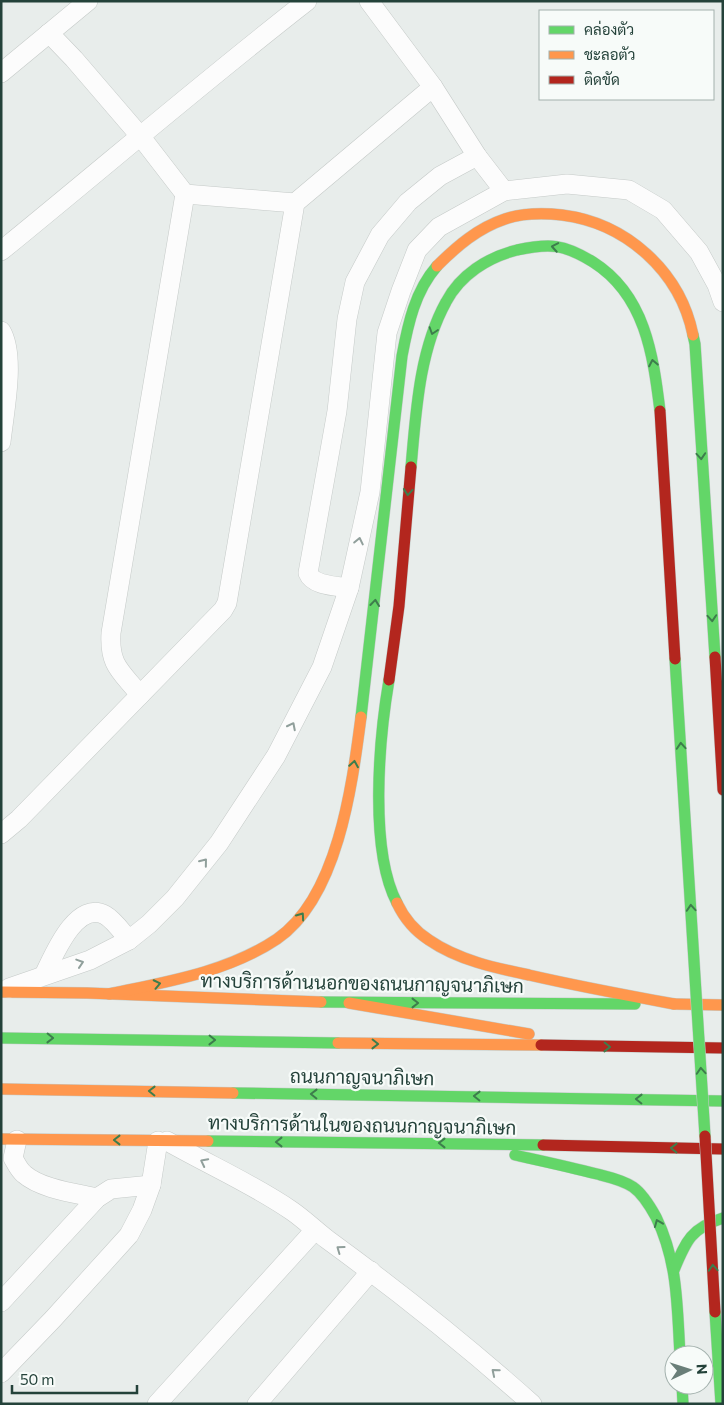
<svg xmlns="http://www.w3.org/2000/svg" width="724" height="1405" viewBox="0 0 724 1405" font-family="Commissioner,Sarabun,sans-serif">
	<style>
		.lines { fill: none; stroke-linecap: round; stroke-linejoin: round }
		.street-casing { stroke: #c5cac8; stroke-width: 20 }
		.fast-casing { stroke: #c3cbc8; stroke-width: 12 }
		.slow-casing { stroke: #c3cbc8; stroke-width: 12 }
		.jam-casing { stroke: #c3cbc8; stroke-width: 12 }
		.street { stroke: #fcfcfc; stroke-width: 19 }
		.fast { stroke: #63d668; stroke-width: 11 }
		.slow { stroke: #ff974d; stroke-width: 11 }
		.jam { stroke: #b3261e; stroke-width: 11 }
		.fast-bridge-casing { stroke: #c3ccc9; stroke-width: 12; stroke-linecap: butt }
		.jam-bridge-casing { stroke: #c3ccc9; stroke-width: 12; stroke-linecap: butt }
		.fast-bridge { stroke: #63d668; stroke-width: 11 }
		.jam-bridge { stroke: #b3261e; stroke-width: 11 }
		.oneway { stroke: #3d7d4c }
		.oneway2 { stroke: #909f9b }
		.labels { text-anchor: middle; stroke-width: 4.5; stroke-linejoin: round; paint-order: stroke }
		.street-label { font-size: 19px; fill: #24423a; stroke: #f7fbf9 }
	</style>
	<rect width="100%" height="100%" fill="#e8edeb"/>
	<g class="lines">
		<defs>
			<g id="street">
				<polyline points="369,1 433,87 477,156 504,191"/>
				<polyline points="49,33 74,59 141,137 185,194 295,203"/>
				<polyline points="1,73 88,1"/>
				<path d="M1 251C103 168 203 82 307 1"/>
				<path d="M1 331C16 356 4 413 1 442"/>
				<path d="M349 588C337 586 313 586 308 573L337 411 347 319 355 282 380 235 408 202 440 176 477 156"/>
				<path d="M140 695C121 671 109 666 111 633L185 194"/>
				<polyline points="1,834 19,819 223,610 227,603 295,203 433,87"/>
				<path d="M44 975C53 957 76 899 105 915 114 920 122 932 129 940"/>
				<polyline points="9,988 90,960 129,940 149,924 175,898 219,843 276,756 322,667 349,588 370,492 387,333 401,291 417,250 439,227 504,191 567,184 629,190 663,210 699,252 717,285 723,302"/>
				<path d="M17 1140 13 1158C16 1163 19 1170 24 1174 41 1189 75 1193 97 1198"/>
				<path d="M167 1141C209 1165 253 1184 292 1211 305 1220 316 1231 328 1240 398 1291 467 1346 532 1404"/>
				<polyline points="1,1302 97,1198 111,1189 151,1185"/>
				<polyline points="1,1373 53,1319 129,1235 142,1210 151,1185 158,1141"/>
				<polyline points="157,1404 315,1230"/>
				<polyline points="257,1404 371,1271"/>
			</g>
			<g id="fast">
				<polyline points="693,335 695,344 715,657"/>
				<path d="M411 467C416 412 419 351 446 302 460 275 488 257 517 250 550 243 564 244 593 262 645 295 653 354 660 411"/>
				<path d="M389 680C379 739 369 850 397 903"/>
				<path d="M361 717 402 356C408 324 415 291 437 266"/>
				<polyline points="321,1002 635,1004"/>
				<polyline points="1,1038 338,1043"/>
				<polyline points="233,1093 723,1101"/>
				<polyline points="208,1141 543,1145"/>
				<path d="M515 1155C542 1161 570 1167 597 1174 609 1177 623 1180 633 1187 643 1194 650 1206 656 1217 678 1262 677 1306 680 1355"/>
				<path d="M674 1270C686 1241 691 1228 723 1218"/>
				<polyline points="682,1385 683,1404"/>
			</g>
			<g id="slow">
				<path d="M437 266C457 246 478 228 505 219 523 213 543 213 562 215 626 223 680 271 693 335"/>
				<path d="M397 903C404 918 415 931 429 940 458 960 495 968 529 975 577 986 625 995 674 1004"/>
				<polyline points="1,992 87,993 321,1002"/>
				<path d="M109 994C166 982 228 972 277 939 338 897 352 786 361 717"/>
				<polyline points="349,1003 529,1034"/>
				<polyline points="674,1004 723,1005"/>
				<polyline points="338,1043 541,1045"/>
				<polyline points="1,1089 233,1093"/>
				<polyline points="1,1139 208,1141"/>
			</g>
			<g id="jam">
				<polyline points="715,657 723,790"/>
				<polyline points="389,680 399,606 411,467"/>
				<polyline points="541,1045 723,1048"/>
				<polyline points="543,1145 723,1149"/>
			</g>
		</defs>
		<!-- street casing -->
		<use href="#street" class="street-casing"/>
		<!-- fast casing -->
		<use href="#fast" class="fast-casing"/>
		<!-- slow casing -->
		<use href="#slow" class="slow-casing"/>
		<!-- jam casing -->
		<use href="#jam" class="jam-casing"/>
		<!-- street -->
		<use href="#street" class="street"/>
		<!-- fast -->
		<use href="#fast" class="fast"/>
		<!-- slow -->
		<use href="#slow" class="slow"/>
		<!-- jam -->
		<use href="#jam" class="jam"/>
		<defs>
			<g id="fast-bridge">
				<polyline points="675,659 705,1136"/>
				<polyline points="715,1312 721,1404"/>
			</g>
			<g id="jam-bridge">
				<polyline points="660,411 675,659"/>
				<polyline points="705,1136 715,1312"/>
			</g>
		</defs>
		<!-- fast-bridge casing -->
		<use href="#fast-bridge" class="fast-bridge-casing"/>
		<!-- jam-bridge casing -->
		<use href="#jam-bridge" class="jam-bridge-casing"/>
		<!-- fast-bridge -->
		<use href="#fast-bridge" class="fast-bridge"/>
		<!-- jam-bridge -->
		<use href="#jam-bridge" class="jam-bridge"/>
	</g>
	<!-- one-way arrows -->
	<defs><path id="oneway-chevron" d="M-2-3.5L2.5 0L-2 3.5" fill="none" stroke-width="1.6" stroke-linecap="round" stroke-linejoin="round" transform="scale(1.25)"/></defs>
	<g class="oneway">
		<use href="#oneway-chevron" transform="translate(555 247) rotate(-170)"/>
		<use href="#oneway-chevron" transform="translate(433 331) rotate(108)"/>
		<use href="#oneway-chevron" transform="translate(653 363) rotate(-101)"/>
		<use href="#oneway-chevron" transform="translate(701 456) rotate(86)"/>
		<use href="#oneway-chevron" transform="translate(408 492) rotate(95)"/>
		<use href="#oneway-chevron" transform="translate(375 603) rotate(-84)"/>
		<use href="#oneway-chevron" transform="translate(712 618) rotate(86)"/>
		<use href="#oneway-chevron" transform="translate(681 746) rotate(-94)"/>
		<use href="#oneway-chevron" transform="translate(354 764) rotate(-81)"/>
		<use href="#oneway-chevron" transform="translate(691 908) rotate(-94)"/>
		<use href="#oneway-chevron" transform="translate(301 916) rotate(-55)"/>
		<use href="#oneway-chevron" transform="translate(157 984) rotate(-12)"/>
		<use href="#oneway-chevron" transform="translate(415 1003)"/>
		<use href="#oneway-chevron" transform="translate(50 1038) rotate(1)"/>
		<use href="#oneway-chevron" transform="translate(212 1040) rotate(1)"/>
		<use href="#oneway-chevron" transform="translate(375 1044) rotate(1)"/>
		<use href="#oneway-chevron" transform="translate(607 1047) rotate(1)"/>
		<use href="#oneway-chevron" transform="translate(701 1071) rotate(-94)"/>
		<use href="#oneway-chevron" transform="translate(152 1091) rotate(-179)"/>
		<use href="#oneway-chevron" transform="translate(314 1094) rotate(-179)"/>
		<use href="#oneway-chevron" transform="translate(477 1096) rotate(-179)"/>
		<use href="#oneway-chevron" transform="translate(639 1099) rotate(-179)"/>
		<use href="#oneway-chevron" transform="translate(117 1140) rotate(-180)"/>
		<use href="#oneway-chevron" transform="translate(279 1142) rotate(-180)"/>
		<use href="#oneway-chevron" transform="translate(442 1143) rotate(-180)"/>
		<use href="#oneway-chevron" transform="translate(674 1148) rotate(-179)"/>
		<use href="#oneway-chevron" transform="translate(658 1223) rotate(-112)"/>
		<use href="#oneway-chevron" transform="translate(713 1268) rotate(-94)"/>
	</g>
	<g class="oneway2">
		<use href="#oneway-chevron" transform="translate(359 541) rotate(-78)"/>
		<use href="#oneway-chevron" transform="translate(292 726) rotate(-63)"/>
		<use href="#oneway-chevron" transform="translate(204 862) rotate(-51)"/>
		<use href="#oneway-chevron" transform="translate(80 963) rotate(-18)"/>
		<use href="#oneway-chevron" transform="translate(204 1162) rotate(-153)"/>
		<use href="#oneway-chevron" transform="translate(340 1249) rotate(-144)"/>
		<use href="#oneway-chevron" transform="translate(495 1372) rotate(-140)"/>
	</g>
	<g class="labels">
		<!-- street labels -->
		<g class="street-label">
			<text transform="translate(362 983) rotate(1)" y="7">ทางบริการด้านนอกของถนนกาญจนาภิเษก</text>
			<text transform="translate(362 1077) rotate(1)" y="7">ถนนกาญจนาภิเษก</text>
			<text transform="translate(362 1125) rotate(1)" y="7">ทางบริการด้านในของถนนกาญจนาภิเษก</text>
		</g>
	</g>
	<!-- border -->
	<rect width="724" height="1405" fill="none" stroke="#24423a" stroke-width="5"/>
	<!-- legend -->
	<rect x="539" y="10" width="175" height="90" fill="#f7fbf9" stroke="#a3b1ad"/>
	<rect x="549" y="26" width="25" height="8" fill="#63d668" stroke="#a3b1ad"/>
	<text x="584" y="35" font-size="15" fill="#24423a">คล่องตัว</text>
	<rect x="549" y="51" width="25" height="8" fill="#ff974d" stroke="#a3b1ad"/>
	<text x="584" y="60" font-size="15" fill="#24423a">ชะลอตัว</text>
	<rect x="549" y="76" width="25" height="8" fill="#b3261e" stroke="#a3b1ad"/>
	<text x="584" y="85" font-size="15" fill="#24423a">ติดขัด</text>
	<!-- north arrow -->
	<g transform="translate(689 1370) rotate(86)"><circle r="24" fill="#f7fbf9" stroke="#a3b1ad"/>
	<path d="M0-4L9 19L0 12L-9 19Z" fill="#697e78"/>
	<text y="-8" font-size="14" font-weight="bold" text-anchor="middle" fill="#24423a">N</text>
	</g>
	<!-- scale -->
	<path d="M12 1385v8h125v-8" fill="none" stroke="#24423a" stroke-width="2.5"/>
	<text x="20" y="1385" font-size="15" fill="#24423a" stroke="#f7fbf9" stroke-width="4" paint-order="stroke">50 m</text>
</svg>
